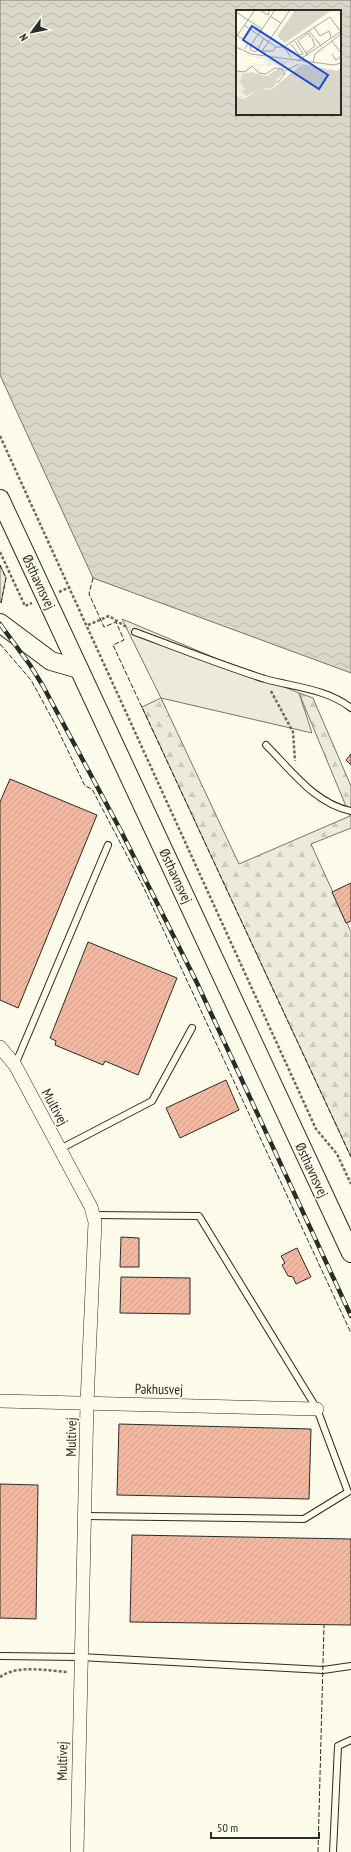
<svg xmlns="http://www.w3.org/2000/svg" width="351" height="1852" viewBox="0 0 351 1852" font-family="'PT Sans Narrow',sans-serif">
	<style>
		.green { fill: #ecebdb; stroke: #74746e }
		.forest { fill: url(#forest-firs); stroke: #74746e }
		.parking { fill: #eceadb; stroke: #74746e }
		.water { fill: url(#water-waves); stroke: #74746e; fill-rule: evenodd }
		.building { fill: url(#building-hatch); stroke: #2b2b2b }
		.lines { fill: none; stroke-linecap: round; stroke-linejoin: round }
		.lane-casing { stroke: #2b2b2b; stroke-width: 8 }
		.street-casing { stroke: #2b2b2b; stroke-width: 14 }
		.secondary-casing { stroke: #2b2b2b; stroke-width: 20 }
		.path { stroke: #6a6964; stroke-width: 2.5; stroke-dasharray: 3 2; stroke-linecap: butt }
		.lane { stroke: #fdfbea; stroke-width: 6 }
		.street { stroke: #fdfbea; stroke-width: 13 }
		.secondary { stroke: #fdfbea; stroke-width: 18 }
		.rail-casing { stroke: #2b2b2b; stroke-width: 4.5 }
		.rail { stroke: #fdfbea; stroke-width: 3; stroke-dasharray: 9; stroke-linecap: butt }
		.fence { stroke: #2b2b2b; stroke-width: 1; stroke-dasharray: 5 2; stroke-linecap: butt }
		.labels { text-anchor: middle; stroke-width: 3; stroke-linejoin: round; paint-order: stroke }
		.street-label { font-size: 14px; fill: #2b2b2b; stroke: #fdfbea }
		.inset-road { fill: none; stroke: #a9a89e; stroke-width: 1 }
		.view { fill: #1d4ed8; fill-opacity: 0.15; stroke: #1d4ed8; stroke-width: 2 }
		.inset-edge { fill: none; stroke: #2b2b2b; stroke-width: 2 }
	</style>
	<defs>
		<pattern id="forest-firs" width="22" height="20" patternUnits="userSpaceOnUse"><rect width="22" height="20" fill="#ecebdb"/><path d="M5 1l3.5 6h-7zM16 11l3.5 6h-7z" fill="#cbcabc"/></pattern>
		<pattern id="water-waves" width="16" height="10" patternUnits="userSpaceOnUse"><rect width="16" height="10" fill="#d8d7c9"/><path d="M0 5q4-4 8 0t8 0" fill="none" stroke="#bab9ad"/></pattern>
		<pattern id="building-hatch" width="6" height="6" patternUnits="userSpaceOnUse"><rect width="6" height="6" fill="#f2b8a0"/><path d="M-1 1l2-2M0 6l6-6M5 7l2-2" fill="none" stroke="#d09e8a"/></pattern>
	</defs>
	<rect width="100%" height="100%" fill="#fdfbea"/>
	<!-- green -->
	<polygon class="green" points="122,619 299,693 312,733 161,698"/>
	<!-- forest -->
	<polygon class="forest" points="299,693 313,698 351,786 351,828 311,844 351,932 351,1157 142,707 161,698 239,864 350,816"/>
	<!-- parking -->
	<polygon class="parking" points="0,565 6,578 1,603 0,601"/>
	<!-- water -->
	<path class="water" d="M0 0H351V673L93 578 0 375ZM237 11H340V114H237Z"/>
	<!-- building -->
	<g class="building">
		<polygon points="351,754 351,765 346,760"/>
		<polygon points="10,779 97,815 18,1008 0,1000 0,802"/>
		<polygon points="351,883 351,921 346,923 332,892"/>
		<polygon points="88,942 177,978 138,1075 105,1061 103,1065 55,1045 56,1041 50,1038"/>
		<polygon points="226,1080 239,1110 180,1138 166,1108"/>
		<polygon points="121,1237 139,1238 139,1267 120,1267"/>
		<polygon points="297,1248 311,1277 296,1284 293,1277 288,1276 282,1265 285,1263 281,1256"/>
		<polygon points="121,1277 190,1278 190,1314 120,1313"/>
		<polygon points="119,1424 311,1429 309,1499 117,1495"/>
		<polygon points="0,1484 38,1485 36,1619 0,1618"/>
		<polygon points="132,1535 351,1539 351,1625 130,1622"/>
	</g>
	<g class="lines">
		<defs>
			<g id="lane">
				<path d="M135 632C178 648 221 665 265 679 294 687 327 689 351 708"/>
				<path d="M266 745C291 770 315 804 351 811"/>
				<polyline points="15,1065 108,845"/>
				<polyline points="60,1149 152,1101 192,1028"/>
				<polyline points="86,1516 304,1519 348,1492 317,1409 199,1216 93,1215"/>
				<polyline points="0,1656 80,1657 323,1670 351,1666"/>
				<polyline points="333,1852 338,1746 351,1740"/>
			</g>
			<g id="street">
				<polyline points="0,1047 15,1065 91,1207 95,1222 87,1403 77,1852"/>
				<polyline points="0,1401 317,1409"/>
			</g>
			<g id="secondary">
				<polyline points="0,499 351,1253"/>
				<polyline points="0,623 51,661 79,669"/>
			</g>
		</defs>
		<!-- lane casing -->
		<use href="#lane" class="lane-casing"/>
		<!-- street casing -->
		<use href="#street" class="street-casing"/>
		<!-- secondary casing -->
		<use href="#secondary" class="secondary-casing"/>
		<!-- path -->
		<g class="path">
			<polyline points="0,436 316,1129 337,1154 351,1184"/>
			<polyline points="0,552 25,606 32,603"/>
			<polyline points="59,592 70,587"/>
			<polyline points="88,625 109,616 128,628"/>
			<polyline points="271,691 293,732 295,761"/>
			<path d="M0 1677C18 1664 47 1671 68 1672"/>
		</g>
		<!-- lane -->
		<use href="#lane" class="lane"/>
		<!-- street -->
		<use href="#street" class="street"/>
		<!-- secondary -->
		<use href="#secondary" class="secondary"/>
		<defs>
			<polyline id="rail" points="0,624 30,665 43,686 121,831 197,983 351,1316"/>
		</defs>
		<!-- rail casing -->
		<use href="#rail" class="rail-casing"/>
		<!-- rail -->
		<use href="#rail" class="rail"/>
		<!-- fence -->
		<g class="fence">
			<polyline points="0,565 6,578 1,603"/>
			<polyline points="93,578 89,594 104,627 116,622 124,640 113,645 351,1157"/>
			<polyline points="0,644 31,680 55,724 85,786 92,789 143,886 351,1333"/>
			<polyline points="318,1852 324,1625"/>
		</g>
	</g>
	<g class="labels">
		<!-- street labels -->
		<g class="street-label">
			<text transform="translate(39 582) rotate(65)" y="5">Østhavnsvej</text>
			<text transform="translate(176 876) rotate(65)" y="5">Østhavnsvej</text>
			<text transform="translate(55 1107) rotate(62)" y="5">Multivej</text>
			<text transform="translate(312 1170) rotate(65)" y="5">Østhavnsvej</text>
			<text transform="translate(159 1389) rotate(1)" y="5">Pakhusvej</text>
			<text transform="translate(71 1437) rotate(-89)" y="5">Multivej</text>
			<text transform="translate(62 1761) rotate(-89)" y="5">Multivej</text>
		</g>
	</g>
	<!-- overview -->
	<g transform="translate(236 10)">
		<rect width="105" height="105" fill="#fdfbea"/>
		<path d="M5 44 59 52V53L50 52 49 58 55 59 46 58 49 56 44 55 45 58 37 54 34 56 14 54 12 60 9 62H6L0 59 9 61 15 53 31 55 32 50Z" fill="#ecebdb"/>
		<path d="M0 61 8 63 4 72 9 79 6 82 9 88H3Z" fill="#ecebdb"/>
		<path d="M59 0H96L49 33 41 26ZM66 54 101 61 105 58V105H0V84L3 88 8 89 22 80 10 86 6 82 9 79 4 72 7 64 15 62 31 66 42 59H47L48 64 41 69 40 74 35 79 29 78 24 83 29 79 35 80Z" fill="#d8d7c9"/>
		<path class="inset-road" d="M24 0 32 5 34 0M0 2 12 10M34 6 45 13M12 10 26 19M8 15 40 37H48L94 7 105 22M78 17 84 26 93 21 95 27M73 21 86 37M1 25 12 33 9 39M0 27 19 0M96 31 105 43M55 34 63 45 67 44 59 31M0 37 15 44 98 55 105 53M48 37 55 47M22 39 28 28M22 40 18 42 14 39 15 35 39 0M26 41 54 0M26 41H37L40 37M70 43 79 36 76 28M96 44 100 50 105 46M72 46 62 31 72 23 75 28M63 50 104 22M77 53 79 44 105 24M0 61 9 62 16 56 23 63 30 64 39 58 47 59 49 64 41 73M49 61 63 54"/>
		<path class="view" d="M16 16 92 65 83 79 7 30Z"/>
		<rect width="105" height="105" class="inset-edge"/>
	</g>
	<!-- north arrow -->
	<g transform="translate(32 32) rotate(237)" stroke="#fdfbea" stroke-width="3" paint-order="stroke">
	<path d="M0-3L7 15L0 10L-7 15Z" fill="#2b2b2b"/>
	<text y="-6" font-size="11" font-weight="bold" text-anchor="middle" fill="#2b2b2b">N</text>
	</g>
	<!-- scale -->
	<path d="M211 1832v6h108v-6" fill="none" stroke="#2b2b2b" stroke-width="2"/>
	<text x="217" y="1832" font-size="12" fill="#2b2b2b" stroke="#fdfbea" stroke-width="3" paint-order="stroke">50 m</text>
</svg>
